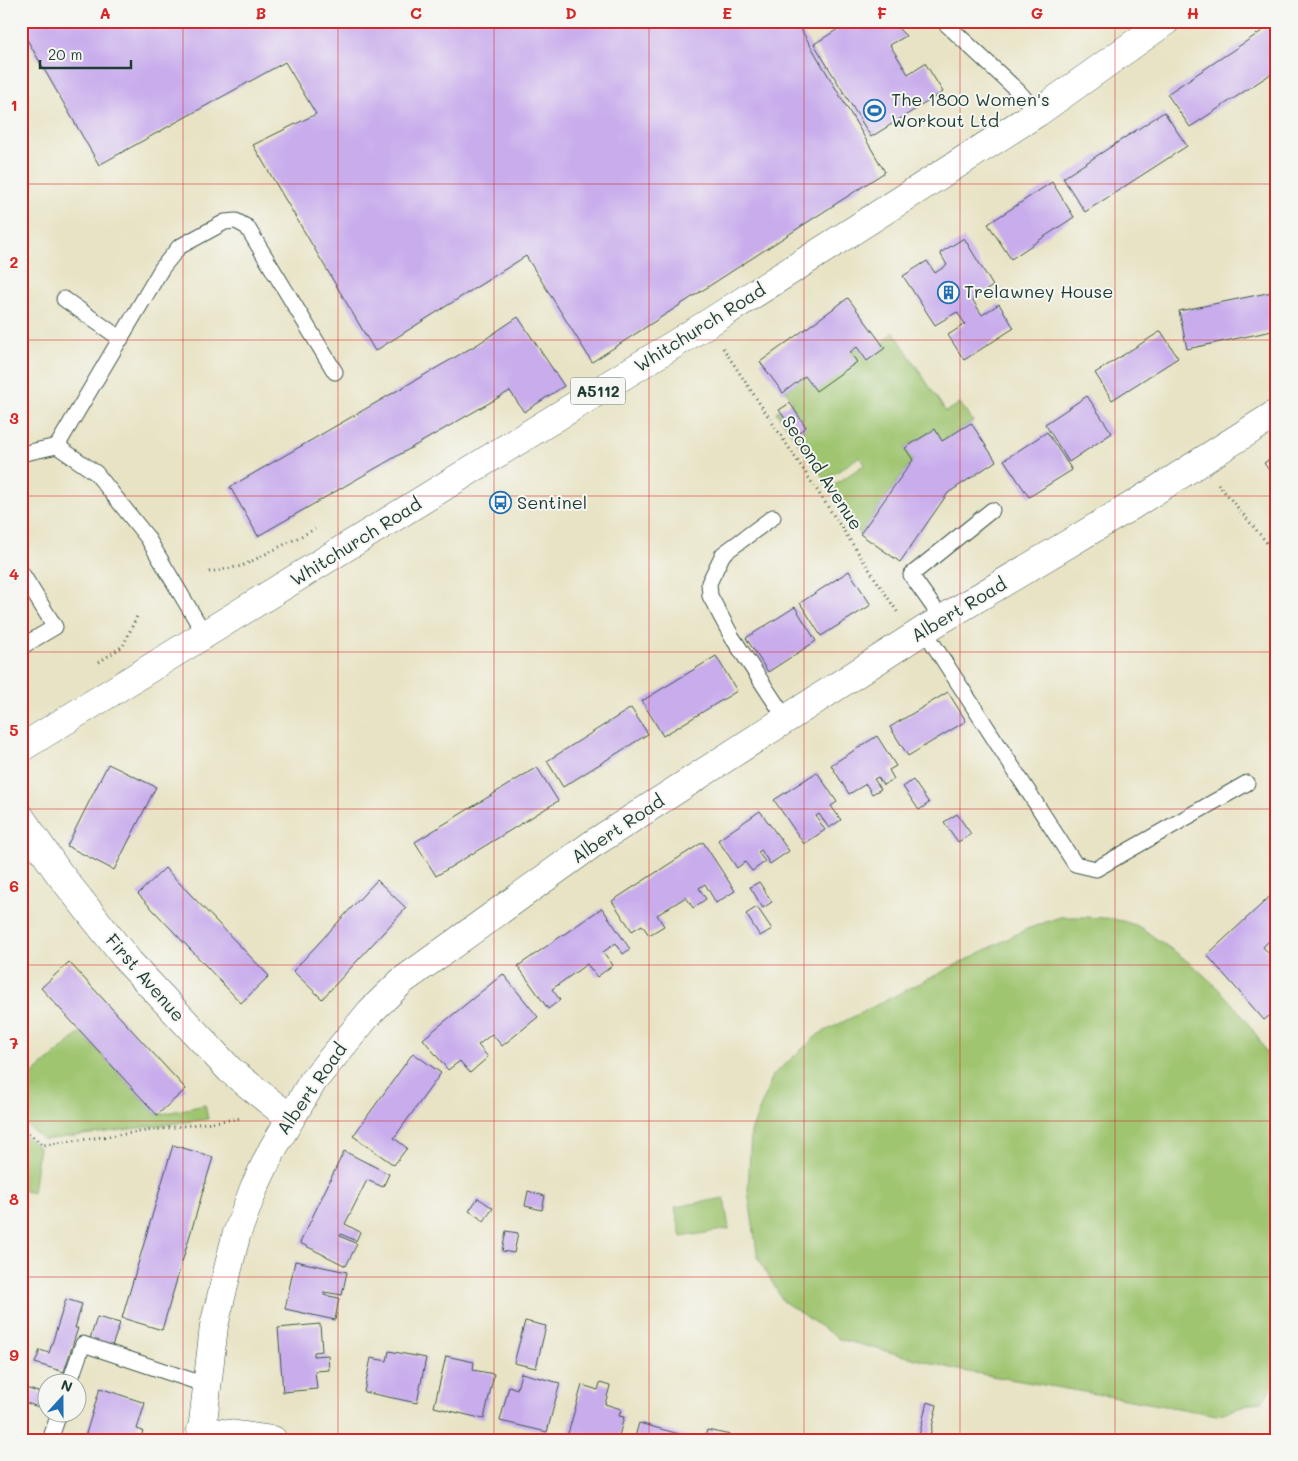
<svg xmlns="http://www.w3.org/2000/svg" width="1298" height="1461" viewBox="0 0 1298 1461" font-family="Mali,sans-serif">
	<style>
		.green { fill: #9fc56f; stroke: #5f8152 }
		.building { fill: #c8acec }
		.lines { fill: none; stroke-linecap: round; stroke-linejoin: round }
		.service-casing { stroke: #3d564a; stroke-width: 17 }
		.minor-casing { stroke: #3d564a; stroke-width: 29 }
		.primary-casing { stroke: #3d564a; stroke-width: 29 }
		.path { stroke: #3d564a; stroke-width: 3; stroke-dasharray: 1 4; stroke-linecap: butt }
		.service { stroke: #fff; stroke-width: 15 }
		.minor { stroke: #fff; stroke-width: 28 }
		.primary { stroke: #fff; stroke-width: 28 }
		.grid { fill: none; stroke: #d62828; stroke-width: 1; stroke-opacity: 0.55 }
		.labels { text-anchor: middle; stroke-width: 4; stroke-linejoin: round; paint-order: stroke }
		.shield { fill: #f6f6f2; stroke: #60746d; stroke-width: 1 }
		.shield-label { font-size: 16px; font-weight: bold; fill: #1f3d34 }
		.poi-label { font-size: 18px; fill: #1f3d34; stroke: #f6f6f2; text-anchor: start }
		.street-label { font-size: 18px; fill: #1f3d34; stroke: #f6f6f2 }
		.neatline { fill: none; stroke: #d62828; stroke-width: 2 }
		.grid-label { font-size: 16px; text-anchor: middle; font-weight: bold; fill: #d62828 }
	</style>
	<rect width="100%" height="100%" fill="#f6f6f2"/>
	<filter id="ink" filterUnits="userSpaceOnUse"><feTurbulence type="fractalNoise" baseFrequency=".02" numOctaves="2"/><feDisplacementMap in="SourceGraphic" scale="10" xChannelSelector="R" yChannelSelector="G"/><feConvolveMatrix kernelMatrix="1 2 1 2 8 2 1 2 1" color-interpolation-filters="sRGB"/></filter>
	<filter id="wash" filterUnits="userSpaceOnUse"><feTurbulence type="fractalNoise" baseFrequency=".0096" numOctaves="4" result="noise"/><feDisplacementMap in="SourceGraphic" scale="20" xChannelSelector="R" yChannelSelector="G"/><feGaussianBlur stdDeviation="1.12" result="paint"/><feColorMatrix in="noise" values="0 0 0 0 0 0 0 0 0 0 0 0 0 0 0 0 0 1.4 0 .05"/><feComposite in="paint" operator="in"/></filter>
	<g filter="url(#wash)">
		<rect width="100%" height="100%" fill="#e8e3c4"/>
		<!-- green -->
		<g class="green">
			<polygon points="894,332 946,412 960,403 973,421 942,441 934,429 905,448 913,460 860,534 830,488 865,464 859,457 825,480 776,412 779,410 796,434 806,427 790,403 793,401 786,391 805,376 857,347 867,360 885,347 881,343"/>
			<path d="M1060 917C1085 917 1112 916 1135 925 1143 928 1151 935 1158 940 1207 972 1256 1020 1277 1076V1381L1263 1400 1217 1415 963 1371 839 1339 783 1301 758 1258 748 1192 751 1132 773 1075 819 1034 1027 929Z"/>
			<polygon points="81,1032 157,1115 205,1105 208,1119 44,1140 21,1121 21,1084"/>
			<polygon points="21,1133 39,1147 33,1193 21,1190"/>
			<polygon points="724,1198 729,1229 681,1237 675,1207"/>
		</g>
		<g id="blocks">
			<!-- building -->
			<g class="building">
				<polygon points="21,21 796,21 885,172 592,362 526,256 375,351 253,145 316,114 285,62 99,165 21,29"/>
				<polygon points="851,21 891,21 906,36 890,45 908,74 925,63 943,92 871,137 814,44"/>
				<polygon points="1277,21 1277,70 1190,127 1167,94"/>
				<polygon points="1164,112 1187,146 1085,212 1063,178"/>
				<polygon points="1052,182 1074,217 1011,259 988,224"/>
				<polygon points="964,238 993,286 972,299 982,315 999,304 1014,328 964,360 948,335 965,324 957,312 935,325 903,276 927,261 935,273 947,265 940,253"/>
				<polygon points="1277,291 1277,330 1187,349 1179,311"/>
				<polygon points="848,298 885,348 867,361 857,347 850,352 857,362 816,391 805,376 783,393 760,362"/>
				<polygon points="518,317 564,386 524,412 510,391 258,536 230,487 478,344"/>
				<polygon points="1161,331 1178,358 1112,400 1095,373"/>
				<polygon points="1087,396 1112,433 1069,462 1045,424"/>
				<polygon points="790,403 806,427 796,434 779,410"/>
				<polygon points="971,423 996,461 948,493 900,562 860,534 913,460 905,448 935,429 942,441"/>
				<polygon points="1047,432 1072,470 1029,497 1004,460"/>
				<polygon points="1277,455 1277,482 1264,463"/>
				<polygon points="849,571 871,605 821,636 800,603"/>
				<polygon points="795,607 816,641 768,672 746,638"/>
				<polygon points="716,656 737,691 663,736 642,701"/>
				<polygon points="948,692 966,721 908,756 890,727"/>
				<polygon points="631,708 648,734 563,787 547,761"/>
				<polygon points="877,736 896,766 889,770 894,779 883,785 878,777 874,779 881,789 872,794 866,784 849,794 831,765"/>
				<polygon points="108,764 156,787 114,870 67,846"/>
				<polygon points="537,767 558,801 436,876 415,842"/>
				<polygon points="817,772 837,802 831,806 841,820 829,828 819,814 816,816 825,830 804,844 774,800"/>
				<polygon points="913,780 929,803 919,810 903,787"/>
				<polygon points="760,811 789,851 770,864 761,850 758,852 765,862 752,871 745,862 737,868 718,840"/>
				<polygon points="957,814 971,834 958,842 944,822"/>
				<polygon points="703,842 735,891 716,903 705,884 699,888 706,899 693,908 686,897 657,915 664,926 649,935 642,925 632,931 612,901"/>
				<polygon points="165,868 269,976 241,1003 138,894"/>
				<polygon points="377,880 406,908 322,999 293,971"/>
				<polygon points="759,882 772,902 763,908 750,887"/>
				<polygon points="1277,890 1277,933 1263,947 1277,963 1277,1010 1264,1020 1207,955"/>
				<polygon points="757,907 772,929 760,936 746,914"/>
				<polygon points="602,908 630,949 623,954 616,943 603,952 613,965 597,977 587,964 552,989 560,1000 548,1009 518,966"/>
				<polygon points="69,962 186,1089 157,1115 41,988"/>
				<polygon points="503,974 538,1017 502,1046 492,1034 478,1045 488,1057 470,1073 460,1061 448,1070 423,1039"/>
				<polygon points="413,1053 441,1073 394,1138 407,1148 394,1165 353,1136"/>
				<polygon points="173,1145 213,1157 162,1330 122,1318"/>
				<polygon points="344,1151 389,1174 383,1187 367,1180 345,1224 360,1232 356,1241 341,1234 340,1236 357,1244 346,1266 300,1243"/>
				<polygon points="528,1191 545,1196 542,1210 525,1206"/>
				<polygon points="478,1198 493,1208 484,1221 469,1211"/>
				<polygon points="506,1231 518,1233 514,1253 502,1251"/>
				<polygon points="295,1261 347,1272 342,1295 324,1292 324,1295 339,1298 335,1320 285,1309"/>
				<polygon points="66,1299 82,1304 75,1328 78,1328 64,1372 35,1363 40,1350 49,1353"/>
				<polygon points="97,1317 120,1323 112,1346 90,1339"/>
				<polygon points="525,1321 546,1326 536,1368 514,1363"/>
				<polygon points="320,1324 322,1351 314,1352 314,1356 328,1355 329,1370 315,1371 317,1389 283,1392 278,1328"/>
				<polygon points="389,1351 426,1358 417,1403 364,1392 371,1358 387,1361"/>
				<polygon points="446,1356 474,1362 473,1370 494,1374 484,1419 434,1407"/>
				<polygon points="521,1373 560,1383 547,1432 500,1421 509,1386 517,1389"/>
				<polygon points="600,1383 610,1386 605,1404 621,1409 619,1416 624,1417 618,1440 578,1440 567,1437 582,1385 598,1390"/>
				<polygon points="25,1388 48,1395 44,1409 21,1401"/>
				<polygon points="100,1388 145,1403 137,1429 143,1431 140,1440 84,1440"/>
				<polygon points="927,1402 937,1405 929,1440 918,1440"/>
				<polygon points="639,1423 690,1437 689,1440 634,1440"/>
				<polygon points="707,1430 749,1439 749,1440 704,1440"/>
			</g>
		</g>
	</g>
	<g filter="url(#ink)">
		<use href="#blocks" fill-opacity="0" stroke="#3d564a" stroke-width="1"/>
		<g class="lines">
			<defs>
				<g id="service">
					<polyline points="943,21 1019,92 1037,113"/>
					<polyline points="64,299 121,339"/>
					<polyline points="57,446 162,268 179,247 225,222 236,221 247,227 335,372"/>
					<polyline points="21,454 57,446 96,473 147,537 205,635"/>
					<polyline points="773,517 723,554 709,583 710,596 732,637 786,719"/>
					<polyline points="21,572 55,627 21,647"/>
					<polyline points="942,619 911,575 992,510"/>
					<polyline points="924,630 1075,864 1096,869 1247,783"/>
					<polyline points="69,1384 83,1344 206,1385"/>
					<polyline points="52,1434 59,1414"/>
				</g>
				<g id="minor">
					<polyline points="21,818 58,872 129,962 230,1070 290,1118"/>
					<polyline points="201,1430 273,1440"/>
					<polyline points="201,1440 214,1326 236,1236 254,1188 272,1150 313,1081 371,1011 402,981 591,845 924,630 1133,505 1277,413"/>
				</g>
				<polyline id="primary" points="21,748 707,324 1037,113 1166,21"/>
			</defs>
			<!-- service casing -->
			<use href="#service" class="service-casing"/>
			<!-- minor casing -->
			<use href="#minor" class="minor-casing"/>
			<!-- primary casing -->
			<use href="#primary" class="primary-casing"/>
			<!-- path -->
			<g class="path">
				<polyline points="723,348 898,613"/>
				<polyline points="1218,484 1277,555"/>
				<polyline points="209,572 242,566 315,529"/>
				<polyline points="99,662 123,646 137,616"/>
				<polyline points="21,1127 43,1145 242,1118"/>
			</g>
			<!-- service -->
			<use href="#service" class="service"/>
			<!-- minor -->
			<use href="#minor" class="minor"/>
			<!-- primary -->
			<use href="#primary" class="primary"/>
		</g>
	</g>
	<!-- grid -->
	<path class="grid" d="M183 21V1440M338 21V1440M494 21V1440M649 21V1440M804 21V1440M960 21V1440M1115 21V1440M21 184H1277M21 340H1277M21 496H1277M21 652H1277M21 809H1277M21 965H1277M21 1121H1277M21 1277H1277"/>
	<!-- icons -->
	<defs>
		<symbol id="stadium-ring" viewBox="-11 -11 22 22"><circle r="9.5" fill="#f6f6f2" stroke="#1f6fb2" stroke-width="1.5"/><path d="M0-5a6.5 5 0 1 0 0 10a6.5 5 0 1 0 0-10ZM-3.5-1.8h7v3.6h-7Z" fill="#1f6fb2"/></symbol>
		<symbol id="building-ring" viewBox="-11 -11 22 22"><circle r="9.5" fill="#f6f6f2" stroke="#1f6fb2" stroke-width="1.5"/><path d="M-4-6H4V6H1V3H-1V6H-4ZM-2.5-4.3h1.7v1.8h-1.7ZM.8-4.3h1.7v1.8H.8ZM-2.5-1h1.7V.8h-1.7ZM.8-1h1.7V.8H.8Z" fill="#1f6fb2"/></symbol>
		<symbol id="bus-ring" viewBox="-11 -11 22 22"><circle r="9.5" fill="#f6f6f2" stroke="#1f6fb2" stroke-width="1.5"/><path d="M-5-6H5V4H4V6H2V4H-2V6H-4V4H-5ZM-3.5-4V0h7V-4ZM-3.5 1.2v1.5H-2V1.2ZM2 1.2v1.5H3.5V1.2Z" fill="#1f6fb2"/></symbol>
	</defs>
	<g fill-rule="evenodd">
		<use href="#stadium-ring" x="862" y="98" width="25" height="25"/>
		<use href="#building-ring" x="936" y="280" width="25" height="25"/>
		<use href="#bus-ring" x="488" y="490" width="25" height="25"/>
	</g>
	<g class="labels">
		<!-- shield labels -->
		<rect class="shield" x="570.5" y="377.5" width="55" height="27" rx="4"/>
		<g class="shield-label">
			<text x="598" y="397">A5112</text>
		</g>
		<!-- poi labels -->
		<g class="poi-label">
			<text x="891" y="106">The 1800 Women's<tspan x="891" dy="21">Workout Ltd</tspan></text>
			<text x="964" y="298">Trelawney House</text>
			<text x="517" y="509">Sentinel</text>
		</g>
		<!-- street labels -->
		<g class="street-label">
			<text transform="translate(700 328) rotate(-32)" y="6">Whitchurch Road</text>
			<text transform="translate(822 473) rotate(57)" y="6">Second Avenue</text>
			<text transform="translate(356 542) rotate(-32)" y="6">Whitchurch Road</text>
			<text transform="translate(959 610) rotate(-31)" y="6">Albert Road</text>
			<text transform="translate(618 829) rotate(-34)" y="6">Albert Road</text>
			<text transform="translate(145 978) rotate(49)" y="6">First Avenue</text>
			<text transform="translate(312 1089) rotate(-55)" y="6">Albert Road</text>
		</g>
	</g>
	<!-- margin -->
	<rect width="1298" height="1461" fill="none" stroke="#f6f6f2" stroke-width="55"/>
	<!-- north arrow -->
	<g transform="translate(62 1398) rotate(21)"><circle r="24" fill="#f6f6f2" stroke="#a0aca6"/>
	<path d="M0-4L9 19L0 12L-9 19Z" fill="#1f6fb2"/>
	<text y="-8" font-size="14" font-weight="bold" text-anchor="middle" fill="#1f3d34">N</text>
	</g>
	<!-- scale -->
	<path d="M40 60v8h91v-8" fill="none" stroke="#1f3d34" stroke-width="2.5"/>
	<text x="48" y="60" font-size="15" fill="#1f3d34" stroke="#f6f6f2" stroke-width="4" paint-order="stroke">20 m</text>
	<rect x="28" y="28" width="1242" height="1406" class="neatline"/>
	<g class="grid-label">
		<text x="105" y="19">A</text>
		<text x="261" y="19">B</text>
		<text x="416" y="19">C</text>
		<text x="571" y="19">D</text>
		<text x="727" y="19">E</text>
		<text x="882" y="19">F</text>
		<text x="1037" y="19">G</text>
		<text x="1193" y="19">H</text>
		<text x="14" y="111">1</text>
		<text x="14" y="268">2</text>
		<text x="14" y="424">3</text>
		<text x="14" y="580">4</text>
		<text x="14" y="736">5</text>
		<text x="14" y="892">6</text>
		<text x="14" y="1049">7</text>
		<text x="14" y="1205">8</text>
		<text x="14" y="1361">9</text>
	</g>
</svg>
